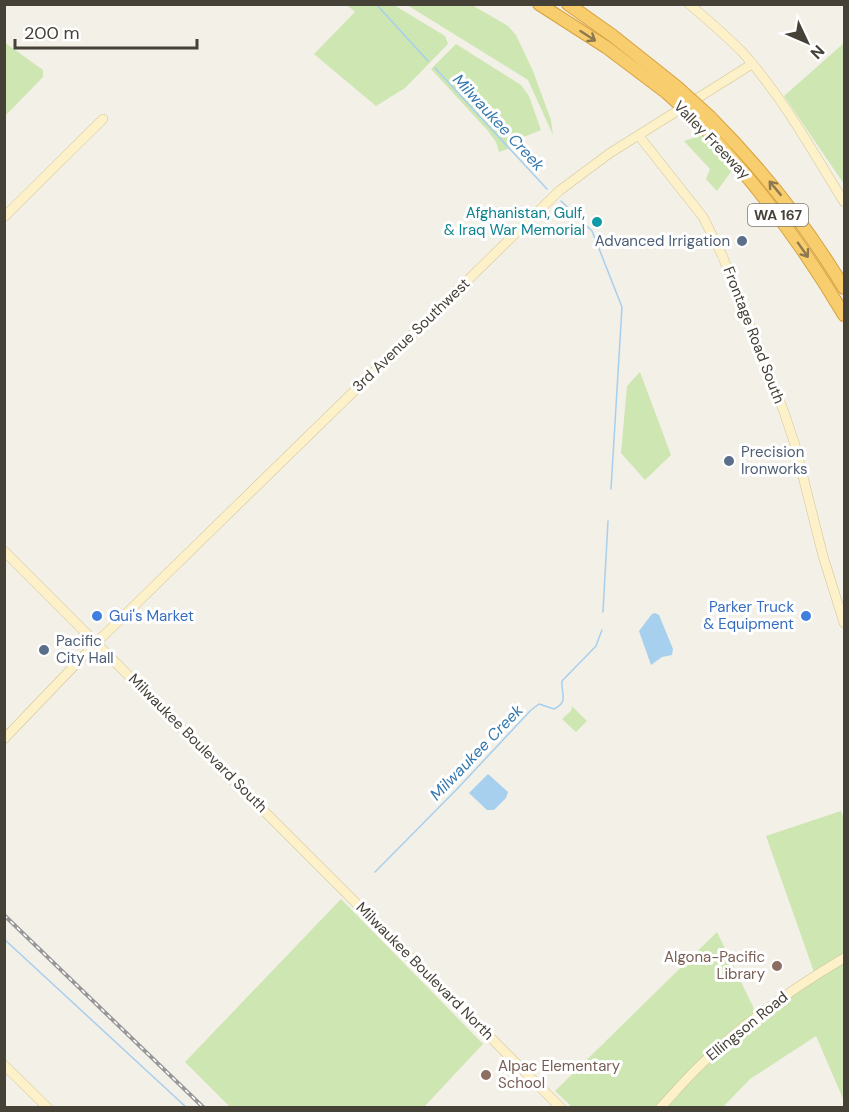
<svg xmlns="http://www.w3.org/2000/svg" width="849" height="1112" viewBox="0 0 849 1112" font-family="'DM Sans',sans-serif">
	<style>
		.green { fill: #cee6b2 }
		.water { fill: #a7cfee }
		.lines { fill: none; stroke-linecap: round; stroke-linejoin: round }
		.stream { stroke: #a7cfee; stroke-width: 1.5 }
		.secondary-casing { stroke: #d1c499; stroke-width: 10 }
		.highway-casing { stroke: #d7a23e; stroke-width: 14 }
		.secondary { stroke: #fcf1c9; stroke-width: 9 }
		.highway { stroke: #f8cd6e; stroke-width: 12 }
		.rail-casing { stroke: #979797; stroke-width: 4 }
		.rail { stroke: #fff; stroke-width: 1.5; stroke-dasharray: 4.5; stroke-linecap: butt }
		.highway-bridge-casing { stroke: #d7a23e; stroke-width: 14; stroke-linecap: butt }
		.highway-bridge { stroke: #f8cd6e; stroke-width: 12 }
		.oneway { stroke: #8d794d }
		.culture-dot { fill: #0f9aa8; stroke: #fff; stroke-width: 2 }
		.service-dot { fill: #5c6f8a; stroke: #fff; stroke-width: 2 }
		.shop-dot { fill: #3f7fe0; stroke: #fff; stroke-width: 2 }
		.education-dot { fill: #8d6e63; stroke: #fff; stroke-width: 2 }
		.labels { text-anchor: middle; stroke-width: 6; stroke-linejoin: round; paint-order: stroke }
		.shield { fill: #fff; stroke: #7e7a73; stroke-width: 1.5 }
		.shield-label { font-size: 14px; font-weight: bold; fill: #464137 }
		.street-label { font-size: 15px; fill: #464137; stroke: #fff }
		.culture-label { font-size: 15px; fill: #0d838f; stroke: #fff; text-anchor: end }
		.service-label { font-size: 15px; fill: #4e5e75; stroke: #fff; text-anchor: start }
		.shop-label { font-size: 15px; fill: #366cbe; stroke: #fff; text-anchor: end }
		.education-label { font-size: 15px; fill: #785e54; stroke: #fff; text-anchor: end }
		.water-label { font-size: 16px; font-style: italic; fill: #3478ae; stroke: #fff }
	</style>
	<rect width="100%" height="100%" fill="#f3f0e8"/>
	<!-- green -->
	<g class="green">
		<polygon points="347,5 394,5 445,36 448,44 405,88 376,106 314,54 355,12"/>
		<polygon points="407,5 472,5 508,26 516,35 533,71 551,120 553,135 528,80"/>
		<polygon points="4,42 43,70 43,77 5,116"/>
		<polygon points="844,43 844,184 784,96"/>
		<path d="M456 44 521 85 529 96 541 130 516 140C512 148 507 150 499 152L496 142 488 131 431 69Z"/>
		<polygon points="702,135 733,169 717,191 706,179 710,169 684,141"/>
		<polygon points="640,372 671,455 645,480 621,453 627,386"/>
		<polygon points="572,706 587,721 576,732 562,719 571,711"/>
		<polygon points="841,811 844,819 844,1101 816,1036 750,1079 723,1107 572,1107 555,1091 717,932 757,1015 815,975 766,836"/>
		<polygon points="341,899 483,1044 424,1107 230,1107 185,1062"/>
	</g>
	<!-- water -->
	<g class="water">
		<polygon points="655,613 659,615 673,649 672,655 662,657 651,665 639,631 652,614"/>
		<polygon points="488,774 508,792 506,798 494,810 487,810 469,793"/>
	</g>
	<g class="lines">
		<!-- stream -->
		<g class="stream">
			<polyline points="376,4 428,61"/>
			<polyline points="435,68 547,189"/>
			<polyline points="561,201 592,231 622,307 611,489"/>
			<polyline points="603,612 608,521"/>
			<path d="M375 872 458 788 531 710 539 704 554 709C569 702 561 694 562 681L596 646 602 630"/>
			<polyline points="4,939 187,1108"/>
		</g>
		<defs>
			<g id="secondary">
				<path d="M689 4C708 20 727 36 744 54 783 98 813 152 844 202"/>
				<polyline points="639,136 703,217 722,255 784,412 795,445 823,556 844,623"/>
				<polyline points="4,217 103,119"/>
				<polyline points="4,551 561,1108"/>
				<polyline points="4,739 97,642 559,191 610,153 752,64"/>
				<polyline points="4,1065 48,1108"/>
				<path d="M660 1108C676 1091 691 1073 708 1058 749 1019 795 987 844 958"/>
			</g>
			<g id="highway">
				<polyline points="539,4 606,47 667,93"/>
				<polyline points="568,4 613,36 677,87"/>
				<path d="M710 117C762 169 806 225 844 288"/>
				<path d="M700 123C755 182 803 245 844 315"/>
			</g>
		</defs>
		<!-- secondary casing -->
		<use href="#secondary" class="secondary-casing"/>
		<!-- highway casing -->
		<use href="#highway" class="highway-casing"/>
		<!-- secondary -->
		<use href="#secondary" class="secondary"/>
		<!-- highway -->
		<use href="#highway" class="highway"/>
		<defs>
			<polyline id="rail" points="4,915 204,1108"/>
		</defs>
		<!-- rail casing -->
		<use href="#rail" class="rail-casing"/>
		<!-- rail -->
		<use href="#rail" class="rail"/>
		<defs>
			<g id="highway-bridge">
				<polyline points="677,87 710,117"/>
				<polyline points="667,93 700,123"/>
			</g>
		</defs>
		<!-- highway-bridge casing -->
		<use href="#highway-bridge" class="highway-bridge-casing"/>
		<!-- highway-bridge -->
		<use href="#highway-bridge" class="highway-bridge"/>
	</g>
	<!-- one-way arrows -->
	<defs><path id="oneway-shaft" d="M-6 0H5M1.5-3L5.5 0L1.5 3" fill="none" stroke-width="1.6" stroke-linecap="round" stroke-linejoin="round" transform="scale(1.5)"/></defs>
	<g class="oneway">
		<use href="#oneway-shaft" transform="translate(588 36) rotate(33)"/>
		<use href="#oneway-shaft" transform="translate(775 188) rotate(-130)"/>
		<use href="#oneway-shaft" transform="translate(803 250) rotate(55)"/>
	</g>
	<!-- markers -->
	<circle class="culture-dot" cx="597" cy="222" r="6"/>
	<g class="service-dot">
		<circle cx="742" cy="241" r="6"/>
		<circle cx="729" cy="461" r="6"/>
		<circle cx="44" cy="650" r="6"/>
	</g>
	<g class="shop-dot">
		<circle cx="97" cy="616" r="6"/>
		<circle cx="806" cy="616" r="6"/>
	</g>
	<g class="education-dot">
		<circle cx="777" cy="966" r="6"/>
		<circle cx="486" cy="1075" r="6"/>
	</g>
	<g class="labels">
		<!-- shield labels -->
		<rect class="shield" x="748" y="204" width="60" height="22" rx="4.5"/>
		<g class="shield-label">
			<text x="778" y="220">WA 167</text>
		</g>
		<!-- street labels -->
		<g class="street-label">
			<text transform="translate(712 140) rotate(46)" y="5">Valley Freeway</text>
			<text transform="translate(411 335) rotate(-44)" y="5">3rd Avenue Southwest</text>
			<text transform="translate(754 335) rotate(69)" y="5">Frontage Road South</text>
			<text transform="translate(198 743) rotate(45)" y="5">Milwaukee Boulevard South</text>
			<text transform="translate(425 971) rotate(45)" y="5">Milwaukee Boulevard North</text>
			<text transform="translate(747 1026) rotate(-39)" y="5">Ellingson Road</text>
		</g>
		<!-- culture labels -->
		<g class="culture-label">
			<text x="585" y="218">Afghanistan, Gulf,<tspan x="585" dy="17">&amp; Iraq War Memorial</tspan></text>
		</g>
		<!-- service labels -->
		<g class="service-label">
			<text x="730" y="246" text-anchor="end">Advanced Irrigation</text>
			<text x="741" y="457">Precision<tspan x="741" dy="17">Ironworks</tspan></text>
			<text x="56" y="646">Pacific<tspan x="56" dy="17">City Hall</tspan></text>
		</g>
		<!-- shop labels -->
		<g class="shop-label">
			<text x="794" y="612">Parker Truck<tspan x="794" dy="17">&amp; Equipment</tspan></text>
			<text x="109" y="621" text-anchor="start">Gui's Market</text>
		</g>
		<!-- education labels -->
		<g class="education-label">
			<text x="765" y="962">Algona-Pacific<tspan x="765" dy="17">Library</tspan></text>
			<text x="498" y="1071" text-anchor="start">Alpac Elementary<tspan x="498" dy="17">School</tspan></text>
		</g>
		<!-- water labels -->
		<g class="water-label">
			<text transform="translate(499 122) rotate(47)" y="6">Milwaukee Creek</text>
			<text transform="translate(476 752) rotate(-46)" y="6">Milwaukee Creek</text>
		</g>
	</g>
	<!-- border -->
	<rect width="849" height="1112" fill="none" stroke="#464137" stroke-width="12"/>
	<!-- north arrow -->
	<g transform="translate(807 42) rotate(134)" stroke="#ffffff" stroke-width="4.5" paint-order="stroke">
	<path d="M0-4.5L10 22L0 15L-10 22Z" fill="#464137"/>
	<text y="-9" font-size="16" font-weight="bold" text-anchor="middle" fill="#464137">N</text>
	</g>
	<!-- scale -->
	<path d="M15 39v9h182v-9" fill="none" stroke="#464137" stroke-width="3"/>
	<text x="24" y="39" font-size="18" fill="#464137" stroke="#ffffff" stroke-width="4.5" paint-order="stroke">200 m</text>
</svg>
